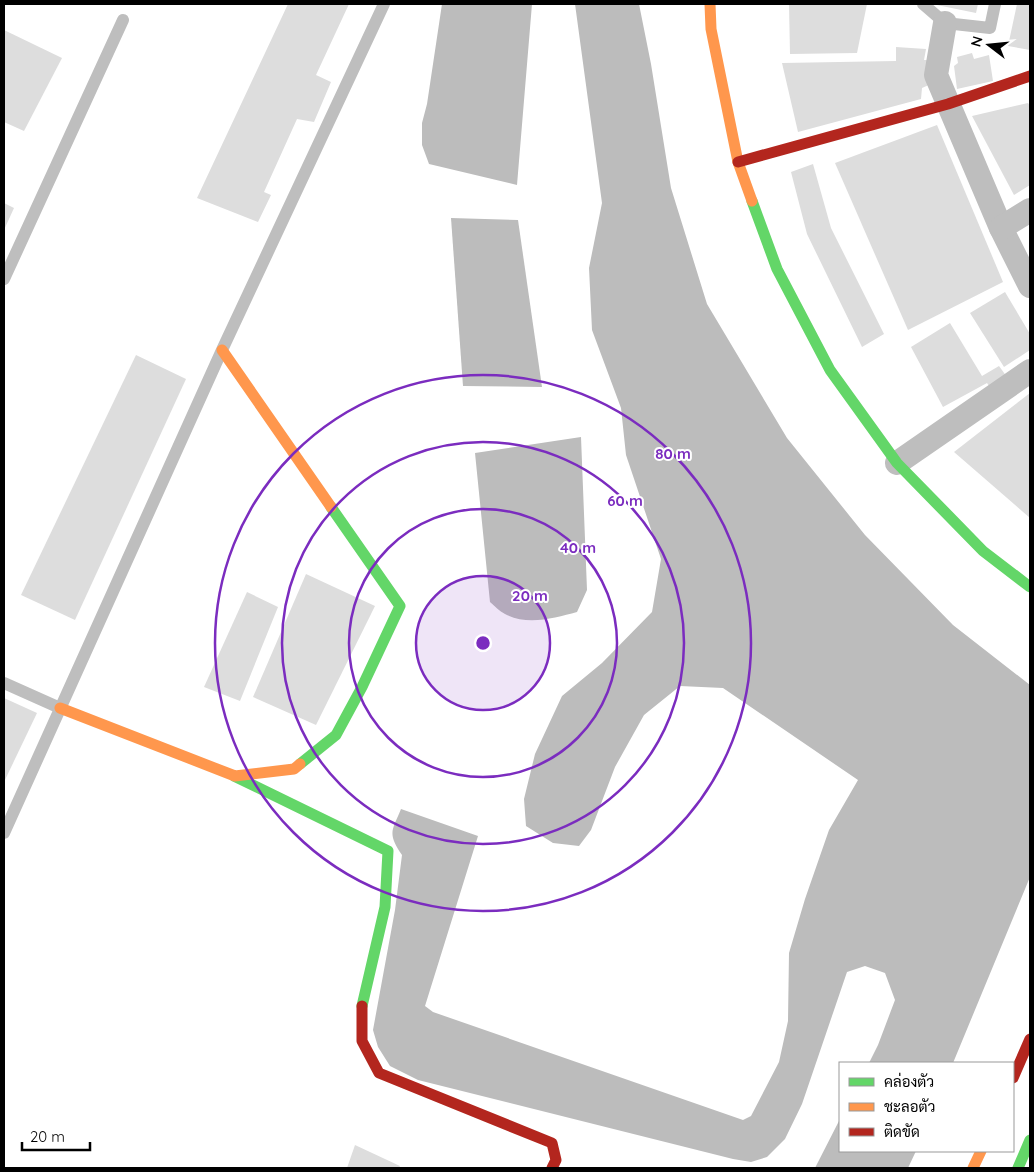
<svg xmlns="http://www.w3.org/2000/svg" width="1034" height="1172" viewBox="0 0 1034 1172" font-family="Quicksand,Sarabun,sans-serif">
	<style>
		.water { fill: #bcbcbc }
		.building { fill: #ddd }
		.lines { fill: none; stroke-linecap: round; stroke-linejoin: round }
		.lane { stroke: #bebebe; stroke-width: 12 }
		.street { stroke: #bebebe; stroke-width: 24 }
		.fast { stroke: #63d668; stroke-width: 11 }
		.slow { stroke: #ff974d; stroke-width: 11 }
		.jam { stroke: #b3261e; stroke-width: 11 }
		.ring { fill: none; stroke: #7b2cbf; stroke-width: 2.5 }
		.centre { fill: #7b2cbf; stroke: #fff; stroke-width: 2.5 }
		.ring-label { font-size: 15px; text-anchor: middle; font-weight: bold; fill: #7b2cbf; stroke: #fff; stroke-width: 4; stroke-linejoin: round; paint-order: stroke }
	</style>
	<rect width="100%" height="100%" fill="#fff"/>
	<!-- water -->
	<g class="water">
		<polygon points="442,4 532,4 517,185 429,164 422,145 422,123 427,104"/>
		<path d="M575 4H639L651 64 671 188 707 304 787 438 865 535 953 625 1030 685V877L953 1063H869L878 1045 895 1000 885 973 865 966 847 972 802 1104 785 1139 767 1157 751 1162 733 1159 418 1080 390 1066 378 1047 373 1030 395 910 402 855C387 833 392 831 401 809L478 836 425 1006 433 1012 743 1120 751 1116 779 1062 788 1021 789 953 805 899 829 830 858 780 723 688 680 686 644 715 615 767 591 830 579 846 553 843 526 826 524 799 535 754 562 696 602 663 652 612 661 559 626 455 621 408 592 330 589 268 602 203Z"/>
		<polygon points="451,218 518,220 542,387 463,386"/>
		<path d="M581 437 587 590 577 612C555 618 527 626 505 614 499 611 495 606 490 602L475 453Z"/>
		<polygon points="840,1119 840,1151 916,1151 908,1168 815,1168"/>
	</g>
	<!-- building -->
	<g class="building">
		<polygon points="288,4 349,4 316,75 331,82 314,122 297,119 264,192 271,195 258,222 197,198"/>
		<polygon points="789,4 867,4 857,53 790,54"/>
		<polygon points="932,4 978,4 976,13"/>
		<polygon points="1017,4 1030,4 1030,50 1008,46"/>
		<polygon points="4,30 62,58 24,131 4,122"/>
		<polygon points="896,47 926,49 924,60 930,60 931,84 922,88 921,99 798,132 782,63 896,61"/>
		<polygon points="972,53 974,59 989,55 993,81 957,89 954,66 958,63 957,57"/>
		<polygon points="1028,103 1030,106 1030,185 1014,195 972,116"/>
		<polygon points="937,125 1003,282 908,330 835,163"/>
		<polygon points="813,164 831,228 884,334 862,347 807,234 791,172"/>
		<polygon points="4,203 14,208 4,230"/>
		<polygon points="1005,292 1030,334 1030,350 1004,367 970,313"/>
		<polygon points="950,323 982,376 999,366 1007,377 991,389 987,383 943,407 911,347"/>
		<polygon points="136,355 186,379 75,620 21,595"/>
		<polygon points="1030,393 1030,518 954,452"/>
		<polygon points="306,574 375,606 316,725 253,697"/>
		<polygon points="247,592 278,607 240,701 204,687"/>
		<polygon points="4,698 37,713 4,782"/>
		<polygon points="355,1145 400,1166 399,1168 347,1168"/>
	</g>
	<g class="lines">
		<!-- lane -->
		<g class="lane">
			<polyline points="923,4 945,23 990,28 995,4"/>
			<polyline points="4,279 123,20"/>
			<polyline points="4,683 60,708"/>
			<polyline points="4,833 222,350 384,4"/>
		</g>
		<!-- street -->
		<g class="street">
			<polyline points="945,23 936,75 1001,228 1030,286"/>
			<polyline points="1001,228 1030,210"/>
			<polyline points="897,463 1030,371"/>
		</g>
		<!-- fast -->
		<g class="fast">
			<polyline points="752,201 777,269 830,370 897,463 983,551 1030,587"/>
			<polyline points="300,764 336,735 362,687 400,606 331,507"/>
			<polyline points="234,776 388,851 385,907 362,1006"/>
			<polyline points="1018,1168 1030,1140"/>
		</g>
		<!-- slow -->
		<g class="slow">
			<polyline points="710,4 711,29 738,162 752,201"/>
			<polyline points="222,350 331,507"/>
			<polyline points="60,708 235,776 294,769 300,764"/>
			<polyline points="973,1168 981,1151"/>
		</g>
		<!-- jam -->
		<g class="jam">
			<polyline points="738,162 948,104 1030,76"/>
			<polyline points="362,1006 362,1041 379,1073 552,1143 556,1160 552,1168"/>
			<polyline points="1013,1078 1030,1039"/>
		</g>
	</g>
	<!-- distance rings -->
	<circle cx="483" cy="643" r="67" fill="#7b2cbf" fill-opacity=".12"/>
	<g class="ring">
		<circle cx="483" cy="643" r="67"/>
		<circle cx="483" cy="643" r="134"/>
		<circle cx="483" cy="643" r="201"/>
		<circle cx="483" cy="643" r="268"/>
	</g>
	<circle cx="483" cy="643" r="8" class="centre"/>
	<g class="ring-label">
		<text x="673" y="459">80 m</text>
		<text x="625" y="506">60 m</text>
		<text x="578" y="553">40 m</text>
		<text x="530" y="601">20 m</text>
	</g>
	<!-- border -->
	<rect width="1034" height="1172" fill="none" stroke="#000000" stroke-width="10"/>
	<!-- legend -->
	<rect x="839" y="1062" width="175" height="90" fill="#ffffff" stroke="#999999"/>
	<rect x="849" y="1078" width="25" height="8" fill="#63d668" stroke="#999999"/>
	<text x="884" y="1087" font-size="15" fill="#000000">คล่องตัว</text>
	<rect x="849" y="1103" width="25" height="8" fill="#ff974d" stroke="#999999"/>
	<text x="884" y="1112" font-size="15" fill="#000000">ชะลอตัว</text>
	<rect x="849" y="1128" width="25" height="8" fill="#b3261e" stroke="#999999"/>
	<text x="884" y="1137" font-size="15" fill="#000000">ติดขัด</text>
	<!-- north arrow -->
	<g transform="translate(989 45) rotate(286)" stroke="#ffffff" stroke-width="4" paint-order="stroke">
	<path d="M0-4L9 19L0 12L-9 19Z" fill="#000000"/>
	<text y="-8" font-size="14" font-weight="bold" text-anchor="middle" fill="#000000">N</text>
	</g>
	<!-- scale -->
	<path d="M22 1142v8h68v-8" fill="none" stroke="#000000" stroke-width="2.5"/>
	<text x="30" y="1142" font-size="15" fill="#000000" stroke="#ffffff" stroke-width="4" paint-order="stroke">20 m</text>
</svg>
